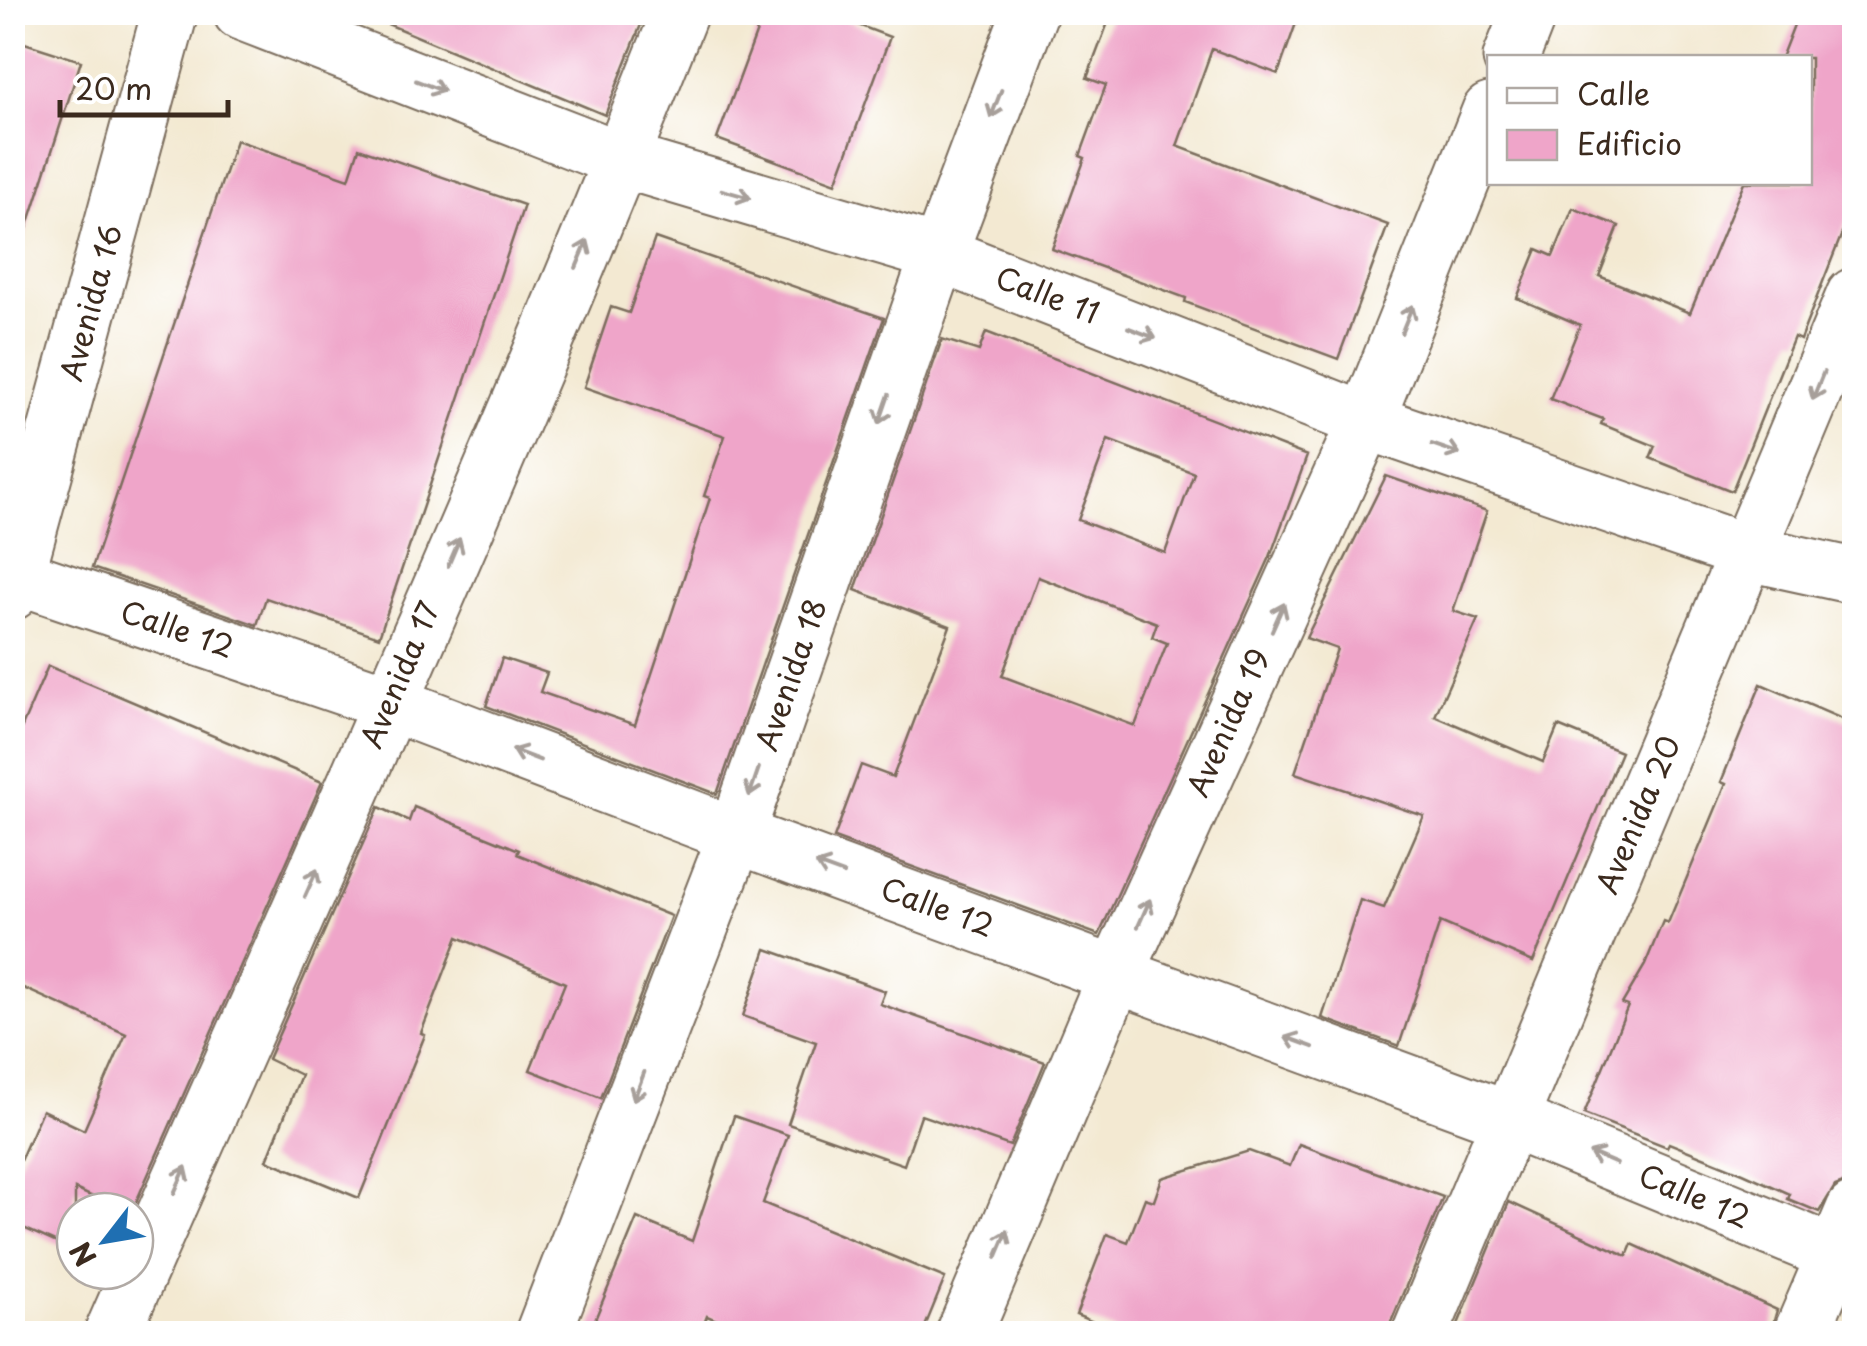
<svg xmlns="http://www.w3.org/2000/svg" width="1867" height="1346" viewBox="0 0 1867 1346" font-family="'Playpen Sans',sans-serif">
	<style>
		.building { fill: #efa5c9; fill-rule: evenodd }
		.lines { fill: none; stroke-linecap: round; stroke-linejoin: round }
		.minor-casing { stroke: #7b6d5d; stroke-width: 59 }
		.minor { stroke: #fff; stroke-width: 55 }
		.oneway { stroke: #a79f9a }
		.labels { text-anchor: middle; stroke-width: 10; stroke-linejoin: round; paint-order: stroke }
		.street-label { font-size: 30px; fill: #3b2a1e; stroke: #fff }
	</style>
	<rect width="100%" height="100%" fill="#fff"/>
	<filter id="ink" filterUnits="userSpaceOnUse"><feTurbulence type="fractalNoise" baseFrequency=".01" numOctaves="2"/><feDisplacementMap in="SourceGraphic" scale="20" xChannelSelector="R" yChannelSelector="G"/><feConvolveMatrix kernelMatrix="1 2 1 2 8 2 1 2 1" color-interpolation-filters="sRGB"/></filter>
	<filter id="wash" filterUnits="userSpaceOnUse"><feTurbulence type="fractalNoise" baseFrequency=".0048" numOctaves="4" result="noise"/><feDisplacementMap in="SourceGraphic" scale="40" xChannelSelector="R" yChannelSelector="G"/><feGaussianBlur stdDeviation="2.25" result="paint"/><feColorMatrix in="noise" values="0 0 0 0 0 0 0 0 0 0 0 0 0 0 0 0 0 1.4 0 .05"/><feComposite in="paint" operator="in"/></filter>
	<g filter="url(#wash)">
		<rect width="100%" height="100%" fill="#f3e9d2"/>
		<g id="blocks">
			<!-- building -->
			<g class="building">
				<polygon points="359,12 646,12 605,115"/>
				<polygon points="764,12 824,12 890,37 836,183 717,139"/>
				<polygon points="1112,12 1128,16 1128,12 1300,12 1278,74 1212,49 1177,146 1388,225 1338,359 1185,302 1186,298 1052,249 1085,158 1080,156 1106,85 1087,78"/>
				<polygon points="1799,12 1821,12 1854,26 1854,203 1800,340 1794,337 1732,491 1650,458 1655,446 1601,424 1603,419 1550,399 1580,325 1517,298 1537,249 1553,256 1573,208 1619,226 1599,276 1690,313 1744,182 1810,182 1810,58 1781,58"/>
				<polygon points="12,39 81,61 22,244 12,243"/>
				<polygon points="236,140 349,179 359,148 524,205 379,637 266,598 257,625 92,568"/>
				<polygon points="655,238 884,318 717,794 486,706 502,658 547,673 540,692 635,725 710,498 704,496 725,436 584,387 611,307 629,313"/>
				<path d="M986 332 1307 456 1270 557 1099 935 834 838 861 765 893 777 950 626 855 590 942 339 979 351ZM1108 440 1194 473 1165 553 1078 520ZM1038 577 1157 623 1152 637 1167 643 1135 726 1002 676Z"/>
				<polygon points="1386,476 1487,511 1453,611 1478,619 1435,716 1543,762 1558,726 1621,752 1533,962 1440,922 1399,1046 1322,1018 1360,900 1384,908 1424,816 1295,773 1337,649 1306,638"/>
				<polygon points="48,666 322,782 132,1211 124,1211 75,1189 75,1251 12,1223 13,1177 42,1110 84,1130 126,1034 12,983 12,750"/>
				<polygon points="1761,684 1854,724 1854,1179 1835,1186 1819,1212 1788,1199 1790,1194 1743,1173 1669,1143 1667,1147 1584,1114 1628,1006 1622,1004 1645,965 1663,921 1668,923 1726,784 1721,782"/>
				<polygon points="379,807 409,821 414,807 519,850 517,854 671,916 601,1098 530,1070 565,983 458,937 421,1033 425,1035 359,1198 267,1160 301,1075 268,1059"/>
				<polygon points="766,949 885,991 880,1004 1045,1062 1010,1146 921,1115 904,1165 788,1124 816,1042 743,1016"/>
				<polygon points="734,1116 788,1135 763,1203 945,1278 922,1334 749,1334 707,1316 700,1334 589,1334 637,1218 692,1241"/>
				<polygon points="1299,1144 1443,1197 1391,1322 1389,1334 1123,1334 1076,1315 1107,1234 1128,1242 1145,1198 1154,1201 1162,1178 1249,1151 1290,1166"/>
				<polygon points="1509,1202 1627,1256 1632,1244 1777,1310 1770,1334 1454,1334"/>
			</g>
		</g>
	</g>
	<g filter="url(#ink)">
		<use href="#blocks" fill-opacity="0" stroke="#7b6d5d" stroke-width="2.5"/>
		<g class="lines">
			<defs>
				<g id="minor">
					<polyline points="241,12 622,160 939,254 1366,421 1749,553 1854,576"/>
					<polyline points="1511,58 1529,12"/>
					<polyline points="12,574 390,703 736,835 1510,1120 1854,1262"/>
					<polyline points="12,592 170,12"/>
					<path d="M112 1334C305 895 504 458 680 12"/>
					<polyline points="543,1334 736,835 939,254 1030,12"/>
					<polyline points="964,1334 1116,974 1366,421 1490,111"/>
					<polyline points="1420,1334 1854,296"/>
					<polyline points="1801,1334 1854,1210"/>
				</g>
			</defs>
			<!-- minor casing -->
			<use href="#minor" class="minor-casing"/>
			<!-- minor -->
			<use href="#minor" class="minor"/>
		</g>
		<!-- one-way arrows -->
		<defs><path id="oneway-shaft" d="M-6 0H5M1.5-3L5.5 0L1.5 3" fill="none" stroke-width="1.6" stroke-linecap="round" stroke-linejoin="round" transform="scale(2.5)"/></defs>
		<g class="oneway">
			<use href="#oneway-shaft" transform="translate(430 86) rotate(21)"/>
			<use href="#oneway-shaft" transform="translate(996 104) rotate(111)"/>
			<use href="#oneway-shaft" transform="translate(736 194) rotate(16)"/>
			<use href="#oneway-shaft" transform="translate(582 254) rotate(-67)"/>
			<use href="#oneway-shaft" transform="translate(1407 319) rotate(-68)"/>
			<use href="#oneway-shaft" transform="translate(1142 333) rotate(21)"/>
			<use href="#oneway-shaft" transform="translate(1818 386) rotate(112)"/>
			<use href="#oneway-shaft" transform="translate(884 409) rotate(109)"/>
			<use href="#oneway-shaft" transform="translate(1446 449) rotate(19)"/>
			<use href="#oneway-shaft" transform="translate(454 552) rotate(-67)"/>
			<use href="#oneway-shaft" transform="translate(1278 617) rotate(-66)"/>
			<use href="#oneway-shaft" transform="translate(526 755) rotate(-159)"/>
			<use href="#oneway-shaft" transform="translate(754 782) rotate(109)"/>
			<use href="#oneway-shaft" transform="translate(830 869) rotate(-160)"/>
			<use href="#oneway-shaft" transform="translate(311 883) rotate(-66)"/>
			<use href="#oneway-shaft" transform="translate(1144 913) rotate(-66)"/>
			<use href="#oneway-shaft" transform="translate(1299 1042) rotate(-160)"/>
			<use href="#oneway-shaft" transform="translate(639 1086) rotate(111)"/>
			<use href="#oneway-shaft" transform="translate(1603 1158) rotate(-157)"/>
			<use href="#oneway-shaft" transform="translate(180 1180) rotate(-66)"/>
			<use href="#oneway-shaft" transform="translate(1002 1244) rotate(-67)"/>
		</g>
	</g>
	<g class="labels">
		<!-- street labels -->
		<g class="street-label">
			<text transform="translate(1047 296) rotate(21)" y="10">Calle 11</text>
			<text transform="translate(92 303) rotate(-75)" y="10">Avenida 16</text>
			<text transform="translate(177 630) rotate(19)" y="10">Calle 12</text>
			<text transform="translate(401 675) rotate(-67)" y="10">Avenida 17</text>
			<text transform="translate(792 675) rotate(-71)" y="10">Avenida 18</text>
			<text transform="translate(1229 723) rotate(-66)" y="10">Avenida 19</text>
			<text transform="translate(1639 815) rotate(-67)" y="10">Avenida 20</text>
			<text transform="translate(937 908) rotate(20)" y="10">Calle 12</text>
			<text transform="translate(1694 1197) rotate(23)" y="10">Calle 12</text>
		</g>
	</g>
	<!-- margin -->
	<rect width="1867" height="1346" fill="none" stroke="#fff" stroke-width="50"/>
	<!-- legend -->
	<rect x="1487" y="55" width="325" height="130" fill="#ffffff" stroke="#b1aaa5" stroke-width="2.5"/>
	<rect x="1507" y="88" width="50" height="15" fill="#ffffff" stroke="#b1aaa5" stroke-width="2.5"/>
	<text x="1577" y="105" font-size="30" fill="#3b2a1e">Calle</text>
	<rect x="1507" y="130" width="50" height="30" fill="#efa5c9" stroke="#b1aaa5" stroke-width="2.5"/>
	<text x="1577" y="155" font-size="30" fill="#3b2a1e">Edificio</text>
	<!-- north arrow -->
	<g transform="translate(105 1241) rotate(239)"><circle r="48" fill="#ffffff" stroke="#b1aaa5" stroke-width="2.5"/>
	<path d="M0-8L18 38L0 25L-18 38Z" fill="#1f6fb2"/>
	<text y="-15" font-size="28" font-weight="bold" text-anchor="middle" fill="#3b2a1e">N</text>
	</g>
	<!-- scale -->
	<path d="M60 100v15h168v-15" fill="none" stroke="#3b2a1e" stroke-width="5"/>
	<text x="75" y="100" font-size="30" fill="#3b2a1e" stroke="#ffffff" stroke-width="8" paint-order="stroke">20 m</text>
</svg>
